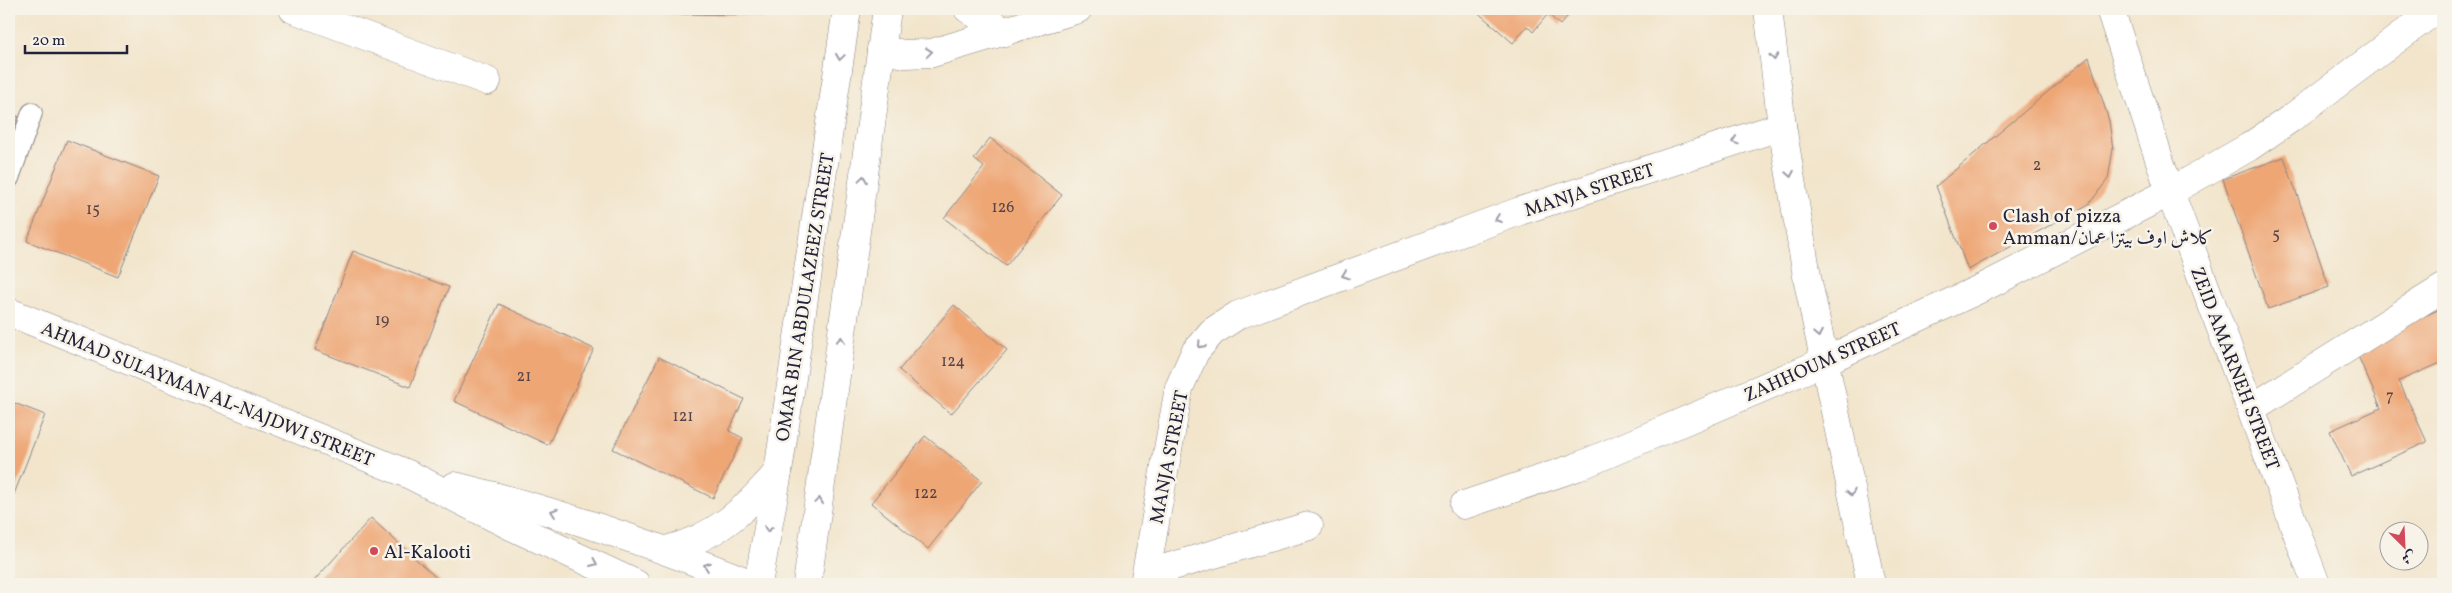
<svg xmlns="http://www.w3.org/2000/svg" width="2452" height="593" viewBox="0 0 2452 593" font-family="Vollkorn,Amiri,serif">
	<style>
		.building { fill: #eea675 }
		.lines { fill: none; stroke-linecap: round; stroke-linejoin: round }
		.service-casing { stroke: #8a8484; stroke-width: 22 }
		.minor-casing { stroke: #8a8484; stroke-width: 29 }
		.tertiary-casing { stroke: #8a8484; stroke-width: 29 }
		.service { stroke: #fff; stroke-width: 20 }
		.minor { stroke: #fff; stroke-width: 28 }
		.tertiary { stroke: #fff; stroke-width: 28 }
		.oneway { stroke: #9c9ca7 }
		.poi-dot { fill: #d1495b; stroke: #f7f3e8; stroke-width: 2 }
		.labels { text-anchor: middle; stroke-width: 5; stroke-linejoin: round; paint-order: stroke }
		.number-label { font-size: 16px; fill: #55434a }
		.street-label { font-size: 19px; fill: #22223b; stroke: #f7f3e8 }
		.poi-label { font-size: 19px; fill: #22223b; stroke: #f7f3e8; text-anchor: start }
	</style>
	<rect width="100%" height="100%" fill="#f7f3e8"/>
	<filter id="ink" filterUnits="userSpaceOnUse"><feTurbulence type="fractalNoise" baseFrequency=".02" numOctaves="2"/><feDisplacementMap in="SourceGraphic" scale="10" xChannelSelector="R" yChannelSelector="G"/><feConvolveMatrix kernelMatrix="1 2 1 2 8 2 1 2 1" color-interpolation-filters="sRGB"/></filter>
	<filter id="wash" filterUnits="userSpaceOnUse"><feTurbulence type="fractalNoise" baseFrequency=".0096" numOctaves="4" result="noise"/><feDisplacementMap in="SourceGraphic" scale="20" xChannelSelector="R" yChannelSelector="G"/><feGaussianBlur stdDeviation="1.12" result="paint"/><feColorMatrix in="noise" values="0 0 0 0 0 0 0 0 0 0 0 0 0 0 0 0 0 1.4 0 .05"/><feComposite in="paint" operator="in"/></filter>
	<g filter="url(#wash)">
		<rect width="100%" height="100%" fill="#f2e5cc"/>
		<g id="blocks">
			<!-- building -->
			<g class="building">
				<polygon points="666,9 795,9 795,15 666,14"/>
				<polygon points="1474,9 1574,9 1560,25 1548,14 1533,32 1527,26 1513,43"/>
				<polygon points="2089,57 2109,121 2113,149 2108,179 2089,204 1968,270 1936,186"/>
				<polygon points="9,113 19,117 9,142"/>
				<polygon points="990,138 1062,195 1006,266 944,218 984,167 974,159"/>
				<polygon points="67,140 159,176 118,277 27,241"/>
				<polygon points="2284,157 2329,287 2268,309 2223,179"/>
				<polygon points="353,251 449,287 410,387 315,350"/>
				<polygon points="499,304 594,349 548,445 454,401"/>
				<polygon points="954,305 1007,350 951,414 899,370"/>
				<polygon points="2438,310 2443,321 2443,362 2399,381 2427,442 2351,476 2330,431 2381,408 2354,347"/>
				<polygon points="659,357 744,399 729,431 743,438 713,498 613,449"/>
				<polygon points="9,401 45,415 9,507"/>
				<polygon points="925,436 982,481 928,549 871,503"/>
				<polygon points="371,518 443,584 311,584"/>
			</g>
		</g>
	</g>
	<g filter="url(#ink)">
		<use href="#blocks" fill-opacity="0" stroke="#8a8484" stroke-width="1"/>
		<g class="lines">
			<defs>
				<polyline id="service" points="9,178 32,113"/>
				<g id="minor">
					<polyline points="293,9 487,81"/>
					<polyline points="968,9 1005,32"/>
					<polyline points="1768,9 1782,126 1808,282 1871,584"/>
					<polyline points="2110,9 2170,192 2316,584"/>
					<polyline points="881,50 905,54 932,53 1078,9"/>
					<polyline points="2252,408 2443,288"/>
					<polyline points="1464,505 1577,467 1823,362 1986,286 2170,192 2249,147 2290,119 2437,9"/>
					<polyline points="1146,574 1309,526"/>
					<polyline points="1144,584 1179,388 1195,352 1212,332 1238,315 1520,211 1782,126"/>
				</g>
				<g id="tertiary">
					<polyline points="9,312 408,474 511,526 636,584"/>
					<path d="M455 486C557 511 655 545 752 584"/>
					<path d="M666 550C717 537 744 511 778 472"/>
					<polyline points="758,584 778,472 847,9"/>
					<polyline points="807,584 887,9"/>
				</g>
			</defs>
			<!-- service casing -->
			<use href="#service" class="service-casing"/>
			<!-- minor casing -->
			<use href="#minor" class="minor-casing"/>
			<!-- tertiary casing -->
			<use href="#tertiary" class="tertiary-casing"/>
			<!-- service -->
			<use href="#service" class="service"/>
			<!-- minor -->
			<use href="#minor" class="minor"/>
			<!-- tertiary -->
			<use href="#tertiary" class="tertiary"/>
		</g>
		<!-- one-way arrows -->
		<defs><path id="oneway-chevron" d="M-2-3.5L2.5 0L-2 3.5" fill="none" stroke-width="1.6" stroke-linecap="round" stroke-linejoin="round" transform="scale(1.25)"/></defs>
		<g class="oneway">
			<use href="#oneway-chevron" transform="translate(929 52) rotate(-7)"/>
			<use href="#oneway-chevron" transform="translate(840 57) rotate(98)"/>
			<use href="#oneway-chevron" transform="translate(1774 57) rotate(83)"/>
			<use href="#oneway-chevron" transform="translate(1735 141) rotate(162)"/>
			<use href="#oneway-chevron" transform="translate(1790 174) rotate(80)"/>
			<use href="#oneway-chevron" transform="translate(863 179) rotate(-82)"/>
			<use href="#oneway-chevron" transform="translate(1498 219) rotate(160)"/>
			<use href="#oneway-chevron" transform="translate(1345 275) rotate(160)"/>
			<use href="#oneway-chevron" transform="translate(1818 334) rotate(79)"/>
			<use href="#oneway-chevron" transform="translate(841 340) rotate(-82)"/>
			<use href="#oneway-chevron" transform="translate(1201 345) rotate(132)"/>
			<use href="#oneway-chevron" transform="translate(1851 493) rotate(78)"/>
			<use href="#oneway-chevron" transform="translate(819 501) rotate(-82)"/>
			<use href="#oneway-chevron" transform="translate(554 512) rotate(-161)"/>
			<use href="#oneway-chevron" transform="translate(768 529) rotate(100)"/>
			<use href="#oneway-chevron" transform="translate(594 563) rotate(24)"/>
			<use href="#oneway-chevron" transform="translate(707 566) rotate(-160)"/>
		</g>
	</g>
	<!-- markers -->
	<g class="poi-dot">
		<circle cx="1993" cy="226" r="5"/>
		<circle cx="374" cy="551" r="5"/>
	</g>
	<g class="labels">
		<!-- number labels -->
		<g class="number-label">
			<text x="2037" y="170">2</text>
			<text x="1003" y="212">126</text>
			<text x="93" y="214">15</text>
			<text x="2276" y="239">5</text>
			<text x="382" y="325">19</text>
			<text x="953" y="366">124</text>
			<text x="524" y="381">21</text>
			<text x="2390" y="401">7</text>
			<text x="683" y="421">121</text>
			<text x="926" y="498">122</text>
		</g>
		<!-- street labels -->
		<g class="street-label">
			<text transform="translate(1589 189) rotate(-18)" y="7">MANJA STREET</text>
			<text transform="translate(804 297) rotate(-81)" y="7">OMAR BIN ABDULAZEEZ STREET</text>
			<text transform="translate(1822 361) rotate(-24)" y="7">ZAHHOUM STREET</text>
			<text transform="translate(2236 368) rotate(69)" y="7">ZEID AMARNEH STREET</text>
			<text transform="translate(208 393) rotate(22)" y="7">AHMAD SULAYMAN AL-NAJDWI STREET</text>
			<text transform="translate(1168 457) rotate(-79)" y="7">MANJA STREET</text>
		</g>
		<!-- poi labels -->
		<g class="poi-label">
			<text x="2003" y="222">Clash of pizza<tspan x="2003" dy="22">Amman/كلاش اوف بيتزا عمان</tspan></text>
			<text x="384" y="558">Al-Kalooti</text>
		</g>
	</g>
	<!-- margin -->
	<rect width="2452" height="593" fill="none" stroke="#f7f3e8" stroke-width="30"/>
	<!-- north arrow -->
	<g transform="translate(2404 546) rotate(156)"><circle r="24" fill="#f7f3e8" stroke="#a29fa3"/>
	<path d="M0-4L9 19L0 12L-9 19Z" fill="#d1495b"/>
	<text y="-8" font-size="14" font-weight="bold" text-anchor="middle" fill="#22223b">ش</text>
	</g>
	<!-- scale -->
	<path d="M25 45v8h102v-8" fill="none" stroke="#22223b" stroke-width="2.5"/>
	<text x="32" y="45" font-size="15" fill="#22223b" stroke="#f7f3e8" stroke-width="4" paint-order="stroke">20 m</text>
</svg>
